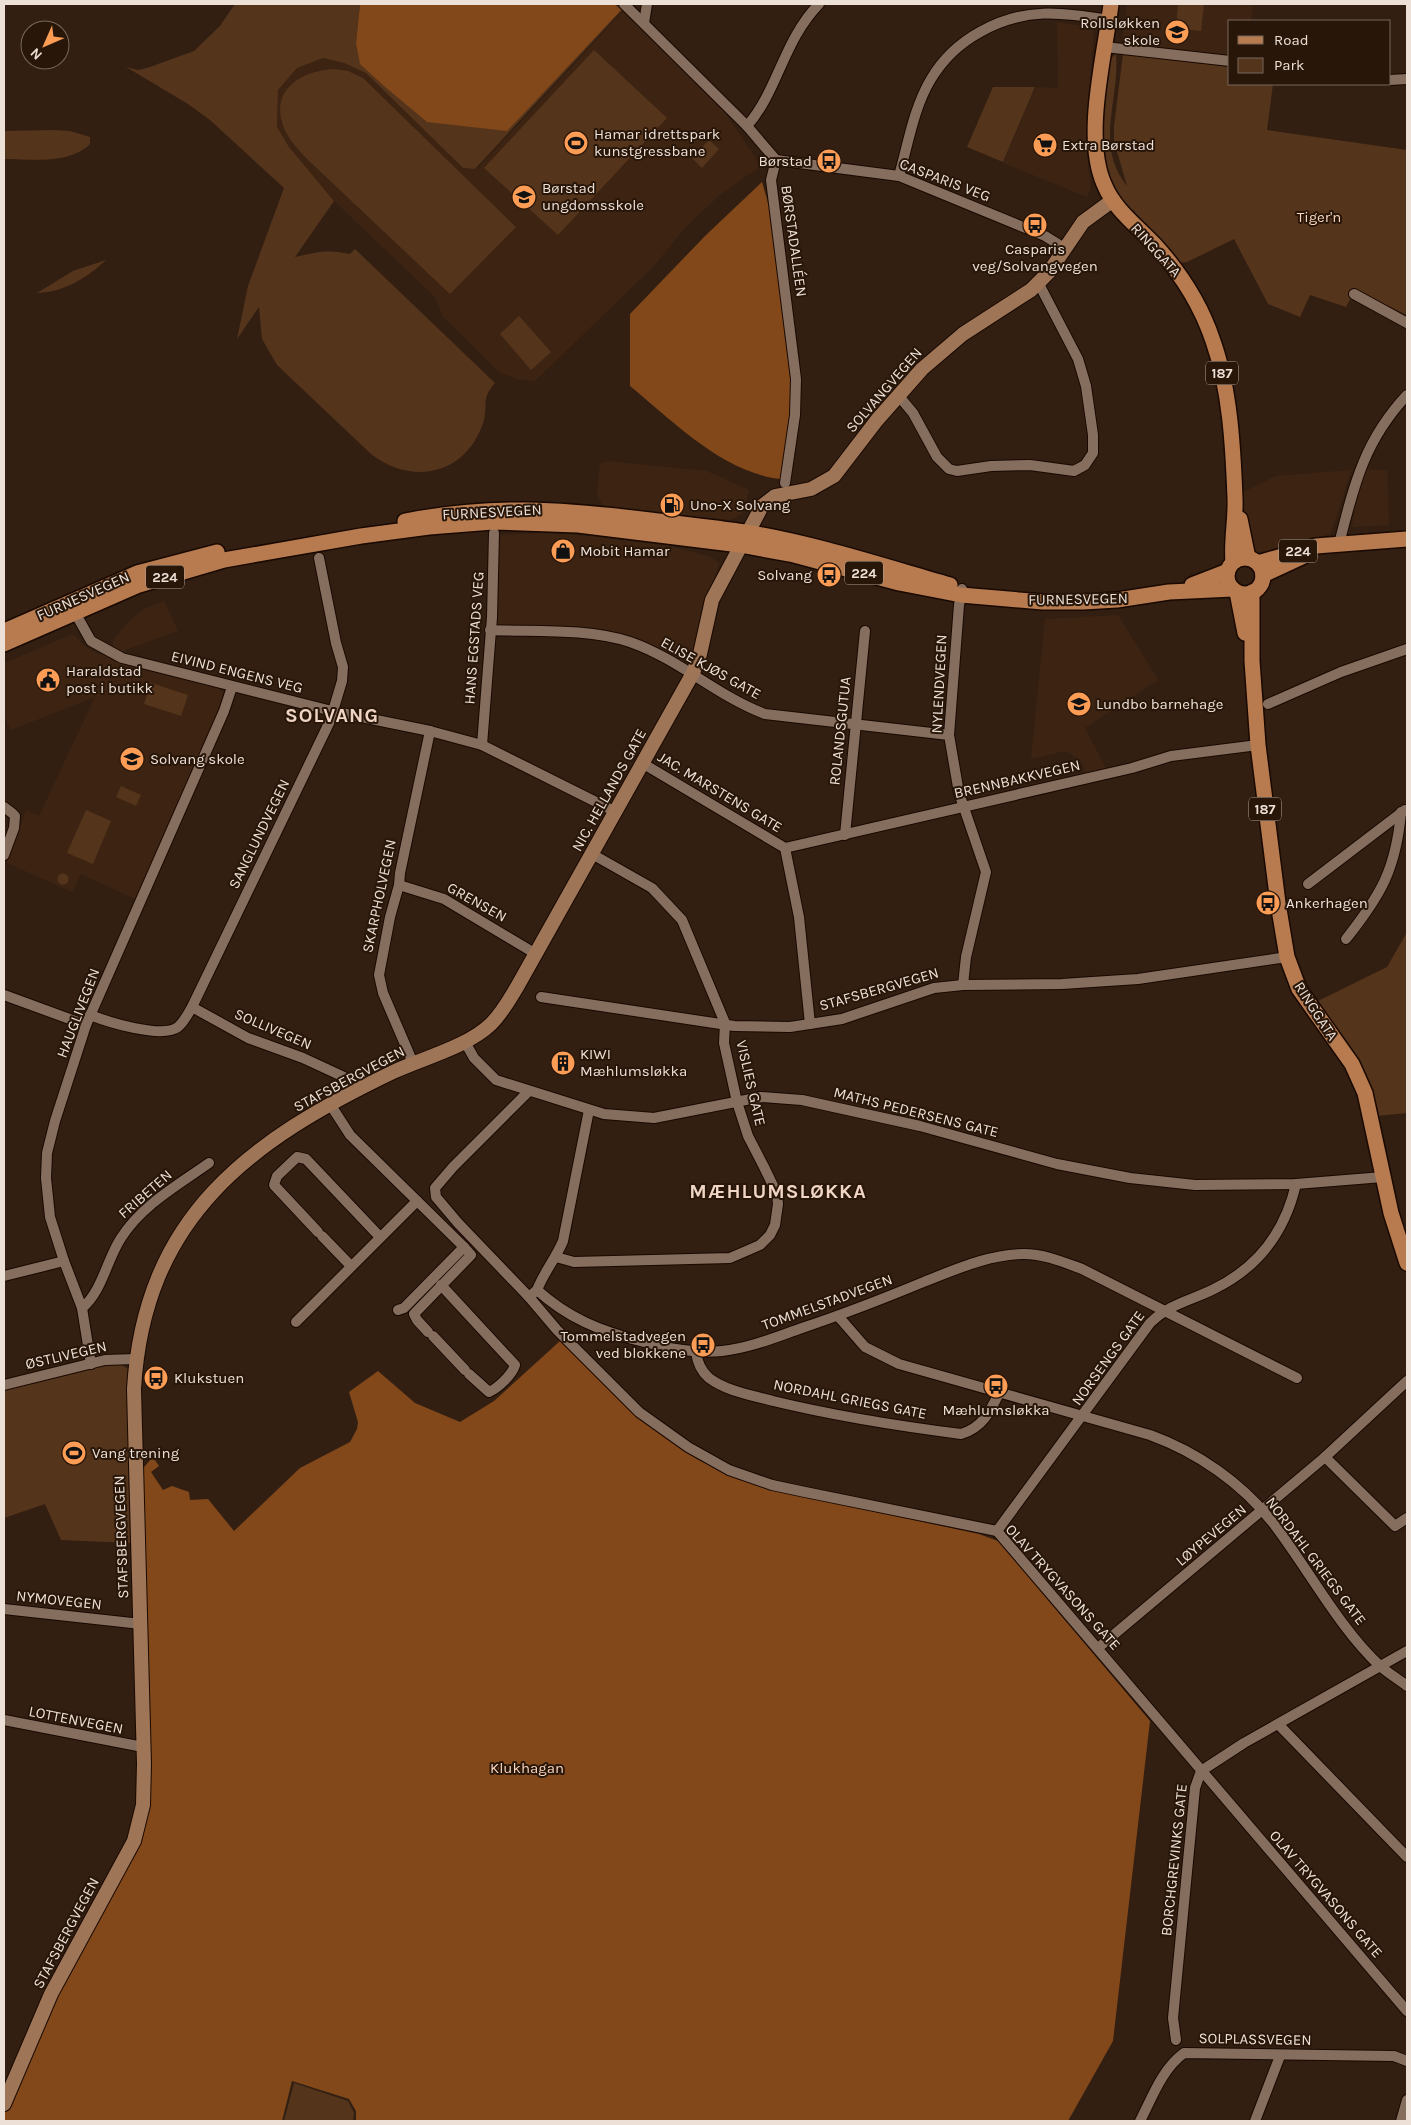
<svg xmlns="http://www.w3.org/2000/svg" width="1411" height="2125" viewBox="0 0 1411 2125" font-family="Karla,sans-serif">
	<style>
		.built { fill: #3d2412 }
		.green { fill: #55341c }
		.forest { fill: #82481a }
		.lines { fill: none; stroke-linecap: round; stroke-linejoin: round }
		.street-casing { stroke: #190901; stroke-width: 12 }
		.secondary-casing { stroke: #190901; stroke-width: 16 }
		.primary-casing { stroke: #190901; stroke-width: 18 }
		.street { stroke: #866e5f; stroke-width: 10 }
		.secondary { stroke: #9e7557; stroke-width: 14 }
		.primary { stroke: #b77b4f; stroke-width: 15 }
		.labels { text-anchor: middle; stroke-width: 4; stroke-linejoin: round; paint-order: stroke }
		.shield { fill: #281609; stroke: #b2a399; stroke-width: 1 }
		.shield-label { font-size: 14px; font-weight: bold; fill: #ede0d7 }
		.poi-label { font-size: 15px; fill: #ede0d7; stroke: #281609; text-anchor: start }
		.street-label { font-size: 15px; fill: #ede0d7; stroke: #281609 }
		.park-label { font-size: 15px; fill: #fad6be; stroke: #281609 }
		.district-label { font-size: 20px; font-weight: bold; letter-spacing: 1px; fill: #f0d5c4; stroke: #281609 }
	</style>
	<rect width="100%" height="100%" fill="#321f12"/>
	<!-- built -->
	<g class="built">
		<polygon points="1127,4 1253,4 1251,21 1230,21 1230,56 1122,43"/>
		<polygon points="623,11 726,114 761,166 721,194 687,226 652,268 535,381 517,379 500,373 443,317 435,297 334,201 289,147 277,127 278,90 296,68 323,58 344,63 366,73 463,168 477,169"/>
		<polygon points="1057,22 1094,28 1086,148 1091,189 1087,197 1003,163 1036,87 1058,88"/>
		<polygon points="607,461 707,471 749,490 742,514 730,520 612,509 602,505 597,494 600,464"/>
		<polygon points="1351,470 1331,534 1266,551 1231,553 1225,501 1276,476"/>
		<polygon points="1363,470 1387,470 1389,525 1352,527 1356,492"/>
		<polygon points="543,533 590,536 670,546 711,557 719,563 716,576 705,600 692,659 682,661 643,644 493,626 497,535"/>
		<polygon points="164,601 178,631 125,650 125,655 112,649 114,639 131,619 144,609"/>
		<polygon points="1118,615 1158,680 1085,728 1106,769 1085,774 1082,762 1066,751 1031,759 1045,619"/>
		<polygon points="73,634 84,646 96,653 216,686 223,692 222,702 137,900 81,874 72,892 7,863 26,810 39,816 95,697 11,730 4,715 4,663"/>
	</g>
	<!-- green -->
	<g class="green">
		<path d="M235 4H360L356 43 620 10 614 4 623 9 475 169 463 168 366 73 344 63 323 58 297 68 278 90 277 127 289 147 334 201 295 257C317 252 328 249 350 254L355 249 495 383C479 401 490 406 482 426 463 476 411 485 371 454L277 365 262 339 259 307 237 339 248 286 284 188 210 120 188 104 126 67 138 70 147 68 194 51 220 26Z"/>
		<polygon points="1178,4 1204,4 1201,31 1176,28"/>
		<polygon points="594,50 667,118 558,235 484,168"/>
		<path d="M1116 54C1120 100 1094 145 1127 186L1114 141V126L1123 54 1230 67V84H1273L1267 130 1407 150V315L1355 290 1346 307 1310 295 1300 317 1268 304 1234 239 1187 262 1179 263 1137 218 1134 210 1131 214 1108 181 1100 146 1110 59Z"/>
		<path d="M333 69 348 71 363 78 516 227 450 294 307 159C298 149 289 140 284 128 269 90 301 71 333 69Z"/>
		<polygon points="993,87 1035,87 1003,162 967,147"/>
		<path d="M54 130 70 131 90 137V144C69 165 31 159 4 159V131Z"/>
		<polygon points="709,140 719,149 702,168 692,158"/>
		<path d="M106 260C87 278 64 292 37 293L73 271Z"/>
		<polygon points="519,316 551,352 531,370 500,334"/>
		<polygon points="151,683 188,695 181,716 144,704"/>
		<polygon points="121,786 141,795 136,806 116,797"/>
		<polygon points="86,810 111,821 93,864 67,853"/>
		<circle cx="63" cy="879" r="5.5"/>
		<polygon points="1406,934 1407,1113 1376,1116 1314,1003 1387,967"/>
		<polygon points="109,1364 120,1364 131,1371 128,1413 131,1543 61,1540 45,1504 4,1518 4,1390"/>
		<polygon points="294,2083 348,2101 354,2113 353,2121 284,2121"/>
	</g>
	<!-- forest -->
	<g class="forest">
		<polygon points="360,4 614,4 621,10 507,131 427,122 384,86 360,64 356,43"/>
		<path d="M762 182 769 206 791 373 790 419 781 479C723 473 673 421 630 386V314L705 236Z"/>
		<polygon points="560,1341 632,1413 697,1459 725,1473 771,1489 979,1534 998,1541 1150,1721 1113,2041 1068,2121 356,2121 356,2111 349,2099 292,2081 282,2121 4,2121 4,2115 53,2001 139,1839 139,1473 151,1459 155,1460 159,1466 151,1472 163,1490 172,1486 189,1492 190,1500 208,1499 234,1531 300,1468 350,1442 357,1429 358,1422 349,1392 378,1371 415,1403 460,1422 494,1401"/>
	</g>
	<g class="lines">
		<defs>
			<g id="street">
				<polyline points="624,4 747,126 776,160"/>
				<polyline points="644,23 647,4"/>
				<polyline points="1105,47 1230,61"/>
				<polyline points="1390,80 1407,79"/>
				<path d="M747 126C778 91 783 41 819 4"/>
				<polyline points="776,160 771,180 796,379 795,415 785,483"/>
				<polyline points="776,160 899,176 1045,236 1066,249"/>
				<path d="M899 176C908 144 914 107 931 79 943 59 960 43 980 32 1024 7 1061 12 1109 20"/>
				<polyline points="1354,294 1407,323"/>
				<polyline points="898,395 913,413 937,457 949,469 957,471 991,466 1030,465 1074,471 1085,465 1093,453 1093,435 1086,386 1078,359 1039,284"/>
				<path d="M1339 544C1354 485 1364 441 1407 395"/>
				<polyline points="962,589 959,605 949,735 959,793 986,872 966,957 963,985"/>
				<polyline points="73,609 91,641 122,658 332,711 430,731 482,745 616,812"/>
				<path d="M490 630C535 632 586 628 630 642 679 659 717 696 765 714L949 735"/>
				<polyline points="1268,704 1341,672 1407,649"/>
				<polyline points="482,745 492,617 494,533"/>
				<polyline points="642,763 785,848 799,917 810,1024"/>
				<polyline points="4,807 12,813 15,816 14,828 4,855"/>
				<polyline points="845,835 865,631"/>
				<polyline points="785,848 1132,768 1171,756 1258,745"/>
				<polyline points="1308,884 1405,810"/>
				<polyline points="399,885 444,899 536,954"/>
				<path d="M1346 939C1381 895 1396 869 1401 812"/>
				<polyline points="4,995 86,1025"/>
				<polyline points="541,997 734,1026 790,1027 842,1019 934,988 963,985 1062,984 1138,979 1287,957"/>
				<polyline points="192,1007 248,1038 303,1058 344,1077"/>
				<path d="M90 1015C108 1022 162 1039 178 1027 184 1022 188 1014 192 1007L330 721 342 681 343 667 336 643 319 558"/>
				<polyline points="465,1042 474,1058 496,1080 604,1114 654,1118 761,1097 802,1100 920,1126 1057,1164 1130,1178 1195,1185 1296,1184 1383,1177"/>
				<polyline points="413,1063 383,993 379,975 390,917 399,885 400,873 430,731"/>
				<polyline points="529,1091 453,1167 435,1188 436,1197 458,1223 529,1297"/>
				<polyline points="330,1104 350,1135 464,1247 404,1308 398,1310"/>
				<path d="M589 1110 563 1241C556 1258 544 1272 537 1290 568 1318 600 1331 640 1341 667 1348 695 1354 722 1351 750 1348 776 1337 802 1328 844 1314 885 1298 926 1281 957 1269 990 1254 1024 1254 1044 1254 1063 1262 1082 1269L1297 1378"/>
				<polyline points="318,1232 274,1185 277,1176 297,1157 306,1159 380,1237"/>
				<polyline points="322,1236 351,1266"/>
				<polyline points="556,1257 574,1262 730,1258 760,1245 770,1235 775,1225 778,1204 777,1194 764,1167 748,1136 737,1102 724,1043 725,1023 682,920 652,888 592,854"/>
				<polyline points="4,1276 64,1261"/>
				<path d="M441 1285 515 1365C512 1375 498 1388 489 1392L469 1374"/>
				<polyline points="537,1290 529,1297 557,1330 639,1412 688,1447 729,1470 772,1485 805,1492 997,1531 1407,2011"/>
				<path d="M82 1308C102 1292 107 1259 121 1238 142 1205 178 1185 209 1163"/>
				<path d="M838 1316 865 1347 899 1364 1150 1435C1197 1452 1242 1483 1273 1523 1307 1567 1339 1628 1380 1666 1388 1673 1398 1679 1407 1686"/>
				<polyline points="296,1322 417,1201"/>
				<polyline points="428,1332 417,1320 414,1314 471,1255 464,1247"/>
				<polyline points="433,1336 465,1370"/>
				<path d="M696 1351C697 1362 701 1371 709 1378 728 1392 752 1395 773 1401 835 1416 898 1426 961 1434 982 1428 990 1412 999 1393"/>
				<polyline points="91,1364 82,1308 64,1261 50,1217 46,1178 47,1153 55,1121 86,1025 224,711 232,687"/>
				<polyline points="4,1385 105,1360 135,1359"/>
				<polyline points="1325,1457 1392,1523 1395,1526 1407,1518"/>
				<path d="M997 1531 1150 1323C1171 1303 1190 1301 1214 1289 1259 1267 1285 1232 1296 1184"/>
				<polyline points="4,1609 141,1624"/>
				<polyline points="1098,1648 1325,1457 1407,1381"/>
				<polyline points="4,1720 143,1747"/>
				<polyline points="1279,1725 1407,1857"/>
				<polyline points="1176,2040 1173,2018 1195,1788 1201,1771 1244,1743 1407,1651"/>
				<path d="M1140 2121C1152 2098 1162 2069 1184 2053L1394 2056 1407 2061"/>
				<polyline points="1255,2121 1280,2056"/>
				<polyline points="1401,2121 1407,2100"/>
			</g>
			<path id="secondary" d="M4 2104 51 1994 134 1841 143 1805 144 1764 134 1389C144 1217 249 1141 393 1072 423 1058 467 1047 491 1024 502 1013 509 1000 517 987L693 673 700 654 712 600 762 506 775 496 811 489 834 476 877 420 922 369 963 334 1031 290 1049 272 1083 222 1113 200"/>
			<g id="primary">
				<path d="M1111 4C1105 55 1083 136 1104 184 1114 209 1136 225 1154 244 1180 272 1201 305 1213 341 1230 389 1233 446 1235 498 1236 519 1231 541 1233 562"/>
				<polyline points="1240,519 1248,558"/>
				<path d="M405 521C494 504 562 509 650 520 682 524 713 527 745 532 814 543 883 566 950 585"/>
				<circle cx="1245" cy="576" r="18"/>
				<polyline points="1258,563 1316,546 1407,539"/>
				<polyline points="1263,575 1304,556"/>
				<polyline points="1192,585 1228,571"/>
				<polyline points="1237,592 1245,633"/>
				<polyline points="1252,592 1252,661 1258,745 1278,903 1287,957 1299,989 1352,1064 1365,1093 1391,1213 1407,1263"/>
				<polyline points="4,631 137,573 217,552"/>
				<polyline points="4,644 139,585 224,560 361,536 429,527 493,522 578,525 740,545 794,555 899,583 961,595 1043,602 1083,602 1117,600 1169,592 1233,589"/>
			</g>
		</defs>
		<!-- street casing -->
		<use href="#street" class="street-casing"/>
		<!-- secondary casing -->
		<use href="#secondary" class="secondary-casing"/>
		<!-- primary casing -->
		<use href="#primary" class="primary-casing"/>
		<!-- street -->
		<use href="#street" class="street"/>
		<!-- secondary -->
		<use href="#secondary" class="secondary"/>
		<!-- primary -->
		<use href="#primary" class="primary"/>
	</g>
	<!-- icons -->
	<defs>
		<symbol id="school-disc" viewBox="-11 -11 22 22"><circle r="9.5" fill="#fd9d55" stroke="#281609"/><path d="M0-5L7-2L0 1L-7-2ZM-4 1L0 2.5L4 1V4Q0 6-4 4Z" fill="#111"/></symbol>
		<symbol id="stadium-disc" viewBox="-11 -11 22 22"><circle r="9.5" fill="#fd9d55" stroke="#281609"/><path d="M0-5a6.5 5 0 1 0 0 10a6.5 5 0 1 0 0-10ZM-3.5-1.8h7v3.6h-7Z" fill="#111"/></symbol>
		<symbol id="supermarket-disc" viewBox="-11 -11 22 22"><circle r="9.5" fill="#fd9d55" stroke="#281609"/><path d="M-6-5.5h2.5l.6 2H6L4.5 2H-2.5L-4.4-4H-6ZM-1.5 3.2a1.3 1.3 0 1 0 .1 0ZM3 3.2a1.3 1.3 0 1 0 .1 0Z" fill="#111"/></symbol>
		<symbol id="bus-disc" viewBox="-11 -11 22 22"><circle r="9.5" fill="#fd9d55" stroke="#281609"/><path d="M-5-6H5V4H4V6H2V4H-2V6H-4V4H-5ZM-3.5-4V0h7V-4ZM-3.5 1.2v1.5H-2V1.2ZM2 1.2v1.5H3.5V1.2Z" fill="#111"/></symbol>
		<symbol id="fuel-disc" viewBox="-11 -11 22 22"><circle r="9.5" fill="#fd9d55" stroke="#281609"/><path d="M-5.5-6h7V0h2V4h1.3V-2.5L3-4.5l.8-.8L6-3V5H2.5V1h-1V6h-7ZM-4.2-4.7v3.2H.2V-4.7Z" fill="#111"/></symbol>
		<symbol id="shop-disc" viewBox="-11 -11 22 22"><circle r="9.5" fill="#fd9d55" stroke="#281609"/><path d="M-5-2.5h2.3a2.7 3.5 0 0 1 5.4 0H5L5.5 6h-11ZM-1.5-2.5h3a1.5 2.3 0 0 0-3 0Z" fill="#111"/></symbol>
		<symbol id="civic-disc" viewBox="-11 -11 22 22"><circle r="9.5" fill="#fd9d55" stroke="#281609"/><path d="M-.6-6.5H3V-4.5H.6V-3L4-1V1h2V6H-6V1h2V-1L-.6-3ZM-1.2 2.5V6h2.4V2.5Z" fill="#111"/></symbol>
		<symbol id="building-disc" viewBox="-11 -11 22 22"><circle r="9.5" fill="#fd9d55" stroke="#281609"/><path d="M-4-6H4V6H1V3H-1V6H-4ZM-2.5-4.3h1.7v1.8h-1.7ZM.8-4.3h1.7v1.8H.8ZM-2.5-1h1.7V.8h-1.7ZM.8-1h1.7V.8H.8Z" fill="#111"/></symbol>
	</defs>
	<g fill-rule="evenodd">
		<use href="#school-disc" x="1163" y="18" width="28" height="28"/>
		<use href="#stadium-disc" x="562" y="129" width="28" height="28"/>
		<use href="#supermarket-disc" x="1031" y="131" width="28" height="28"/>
		<use href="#bus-disc" x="815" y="147" width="28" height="28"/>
		<use href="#school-disc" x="510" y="183" width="28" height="28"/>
		<use href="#bus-disc" x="1021" y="211" width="28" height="28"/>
		<use href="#fuel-disc" x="658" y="491" width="28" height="28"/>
		<use href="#shop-disc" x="549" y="537" width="28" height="28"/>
		<use href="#bus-disc" x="815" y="561" width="28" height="28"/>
		<use href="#civic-disc" x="34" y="666" width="28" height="28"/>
		<use href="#school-disc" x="1065" y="690" width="28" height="28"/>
		<use href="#school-disc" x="118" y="745" width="28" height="28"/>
		<use href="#bus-disc" x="1254" y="889" width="28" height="28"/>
		<use href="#building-disc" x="549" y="1049" width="28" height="28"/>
		<use href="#bus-disc" x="689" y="1331" width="28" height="28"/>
		<use href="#bus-disc" x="142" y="1364" width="28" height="28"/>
		<use href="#bus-disc" x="982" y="1372" width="28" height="28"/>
		<use href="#stadium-disc" x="60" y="1439" width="28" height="28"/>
	</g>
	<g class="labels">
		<!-- shield labels -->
		<g class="shield">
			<rect x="1206" y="361.5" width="32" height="23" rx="4"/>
			<rect x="1279" y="539.5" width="38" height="23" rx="4"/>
			<rect x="845" y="561.5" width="38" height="23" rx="4"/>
			<rect x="146" y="565.5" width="38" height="23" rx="4"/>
			<rect x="1249" y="797.5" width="32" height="23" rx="4"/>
		</g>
		<g class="shield-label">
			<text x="1222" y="378">187</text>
			<text x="1298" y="556">224</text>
			<text x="864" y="578">224</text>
			<text x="165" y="582">224</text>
			<text x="1265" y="814">187</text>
		</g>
		<!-- poi labels -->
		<g class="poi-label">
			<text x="1160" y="28" text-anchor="end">Rollsløkken<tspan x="1160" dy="17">skole</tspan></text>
			<text x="594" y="139">Hamar idrettspark<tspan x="594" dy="17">kunstgressbane</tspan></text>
			<text x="1062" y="150">Extra Børstad</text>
			<text x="812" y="166" text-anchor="end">Børstad</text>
			<text x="542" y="193">Børstad<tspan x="542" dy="17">ungdomsskole</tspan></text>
			<text x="1035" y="254" text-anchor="middle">Casparis<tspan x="1035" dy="17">veg/Solvangvegen</tspan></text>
			<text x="690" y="510">Uno-X Solvang</text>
			<text x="580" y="556">Mobit Hamar</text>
			<text x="812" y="580" text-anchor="end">Solvang</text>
			<text x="66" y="676">Haraldstad<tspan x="66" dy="17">post i butikk</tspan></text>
			<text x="1096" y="709">Lundbo barnehage</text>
			<text x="150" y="764">Solvang skole</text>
			<text x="1286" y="908">Ankerhagen</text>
			<text x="580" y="1059">KIWI<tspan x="580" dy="17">Mæhlumsløkka</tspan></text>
			<text x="686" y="1341" text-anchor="end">Tommelstadvegen<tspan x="686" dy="17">ved blokkene</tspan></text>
			<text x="174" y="1383">Klukstuen</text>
			<text x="996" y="1415" text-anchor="middle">Mæhlumsløkka</text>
			<text x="92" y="1458">Vang trening</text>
		</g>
		<!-- street labels -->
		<g class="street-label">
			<text transform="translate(945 180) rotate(21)" y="5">CASPARIS VEG</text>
			<text transform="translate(794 241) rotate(82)" y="5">BØRSTADALLÉEN</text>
			<text transform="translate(1156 250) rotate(48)" y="5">RINGGATA</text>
			<text transform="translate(884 390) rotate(-49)" y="5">SOLVANGVEGEN</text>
			<text transform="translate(492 512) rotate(-3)" y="5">FURNESVEGEN</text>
			<text transform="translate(83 596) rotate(-24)" y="5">FURNESVEGEN</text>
			<text transform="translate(1078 599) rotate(-1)" y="5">FURNESVEGEN</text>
			<text transform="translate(474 638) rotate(-86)" y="5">HANS EGSTADS VEG</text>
			<text transform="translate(711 668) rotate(29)" y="5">ELISE KJØS GATE</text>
			<text transform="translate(237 672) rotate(14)" y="5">EIVIND ENGENS VEG</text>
			<text transform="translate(939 684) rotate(-87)" y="5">NYLENDVEGEN</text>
			<text transform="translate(840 731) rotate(-84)" y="5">ROLANDSGUTUA</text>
			<text transform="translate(1017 779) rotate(-13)" y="5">BRENNBAKKVEGEN</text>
			<text transform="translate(609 790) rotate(-61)" y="5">NIC. HELLANDS GATE</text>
			<text transform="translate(720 792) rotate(31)" y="5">JAC. MARSTENS GATE</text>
			<text transform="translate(259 834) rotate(-64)" y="5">SANGLUNDVEGEN</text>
			<text transform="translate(379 896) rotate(-78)" y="5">SKARPHOLVEGEN</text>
			<text transform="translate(477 902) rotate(29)" y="5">GRENSEN</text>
			<text transform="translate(879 989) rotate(-16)" y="5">STAFSBERGVEGEN</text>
			<text transform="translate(1316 1011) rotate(57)" y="5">RINGGATA</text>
			<text transform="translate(78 1013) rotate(-69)" y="5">HAUGLIVEGEN</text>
			<text transform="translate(273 1029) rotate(23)" y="5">SOLLIVEGEN</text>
			<text transform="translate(349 1079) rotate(-28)" y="5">STAFSBERGVEGEN</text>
			<text transform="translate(751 1083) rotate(77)" y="5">VISLIES GATE</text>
			<text transform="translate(916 1112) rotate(14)" y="5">MATHS PEDERSENS GATE</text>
			<text transform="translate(145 1194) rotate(-41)" y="5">FRIBETEN</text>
			<text transform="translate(827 1302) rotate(-20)" y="5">TOMMELSTADVEGEN</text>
			<text transform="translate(66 1355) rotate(-13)" y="5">ØSTLIVEGEN</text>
			<text transform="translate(1108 1358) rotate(-54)" y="5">NORSENGS GATE</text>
			<text transform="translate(850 1399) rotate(11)" y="5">NORDAHL GRIEGS GATE</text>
			<text transform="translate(1211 1535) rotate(-40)" y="5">LØYPEVEGEN</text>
			<text transform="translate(121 1537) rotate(-92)" y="5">STAFSBERGVEGEN</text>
			<text transform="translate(1316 1561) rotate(53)" y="5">NORDAHL GRIEGS GATE</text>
			<text transform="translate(1063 1587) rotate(48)" y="5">OLAV TRYGVASONS GATE</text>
			<text transform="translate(59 1600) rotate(6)" y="5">NYMOVEGEN</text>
			<text transform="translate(76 1720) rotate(11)" y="5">LOTTENVEGEN</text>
			<text transform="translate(1174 1860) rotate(-84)" y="5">BORCHGREVINKS GATE</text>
			<text transform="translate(1326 1894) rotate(49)" y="5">OLAV TRYGVASONS GATE</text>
			<text transform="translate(66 1933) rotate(-62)" y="5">STAFSBERGVEGEN</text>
			<text transform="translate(1255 2039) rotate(1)" y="5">SOLPLASSVEGEN</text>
		</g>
		<!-- park labels -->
		<g class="park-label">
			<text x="1319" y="222">Tiger'n</text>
			<text x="527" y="1773">Klukhagan</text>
		</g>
		<!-- district labels -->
		<g class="district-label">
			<text x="332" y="722">SOLVANG</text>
			<text x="778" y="1198">MÆHLUMSLØKKA</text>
		</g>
	</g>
	<!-- border -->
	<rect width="1411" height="2125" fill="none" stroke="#ede0d7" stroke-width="10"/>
	<!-- legend -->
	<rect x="1228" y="20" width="162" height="65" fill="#281609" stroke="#77675b"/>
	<rect x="1238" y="36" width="25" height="8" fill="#b77b4f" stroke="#77675b"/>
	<text x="1274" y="45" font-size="15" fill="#ede0d7">Road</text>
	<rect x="1238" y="58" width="25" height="15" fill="#55341c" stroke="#77675b"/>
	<text x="1274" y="70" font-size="15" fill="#ede0d7">Park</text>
	<!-- north arrow -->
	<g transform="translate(45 45) rotate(225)"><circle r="24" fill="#281609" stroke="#77675b"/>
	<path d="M0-4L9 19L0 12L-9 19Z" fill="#fd9d55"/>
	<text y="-8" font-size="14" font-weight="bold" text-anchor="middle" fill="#ede0d7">N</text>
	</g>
</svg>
